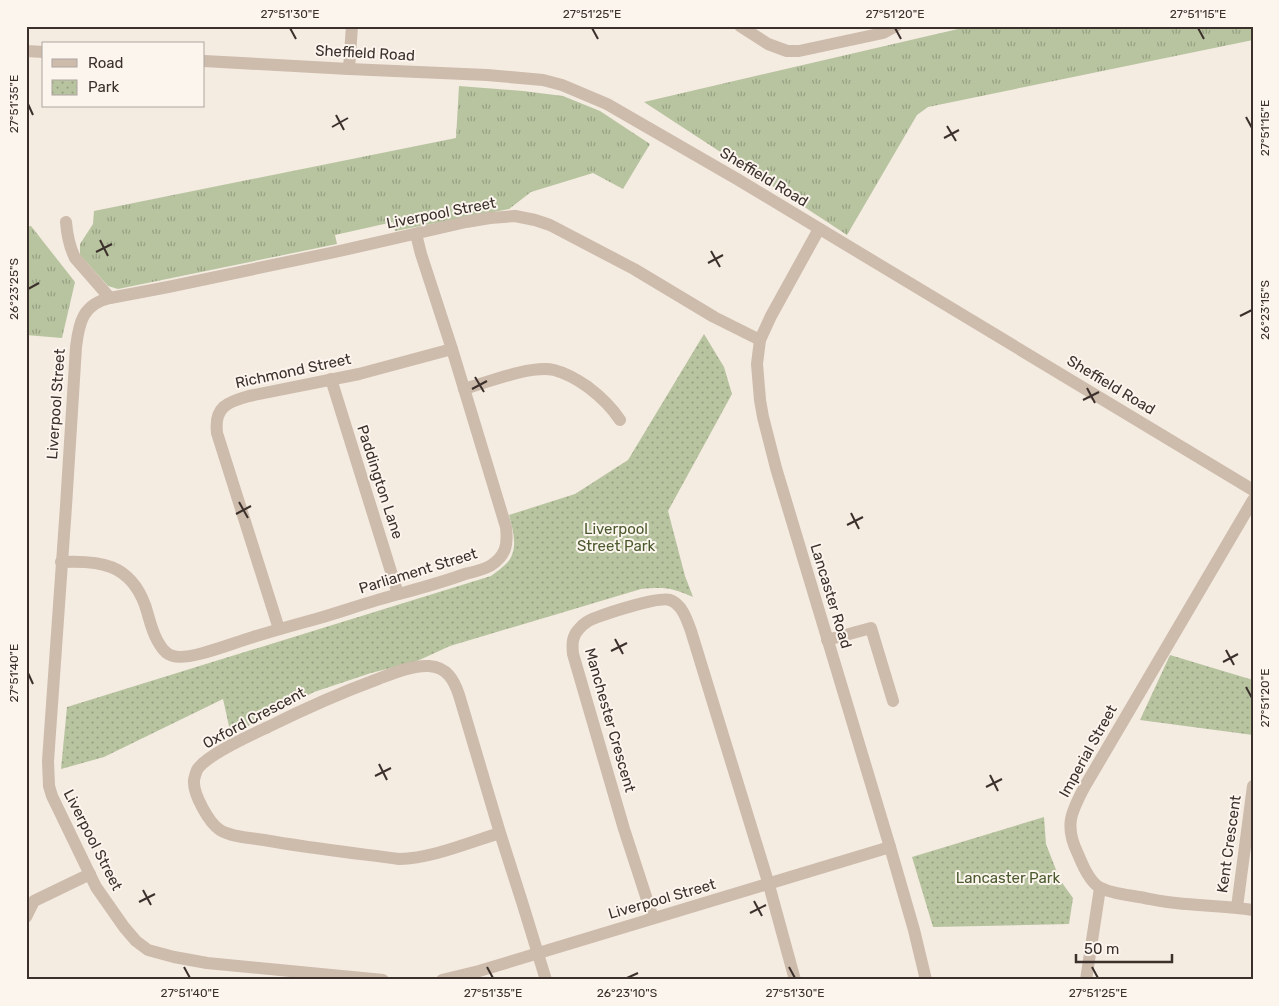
<svg xmlns="http://www.w3.org/2000/svg" width="1279" height="1006" viewBox="0 0 1279 1006" font-family="Rubik,sans-serif">
	<style>
		.grass { fill: url(#grass-tufts) }
		.park { fill: url(#park-dots) }
		.lines { fill: none; stroke-linecap: round; stroke-linejoin: round }
		.minor { stroke: #cdbbac; stroke-width: 12 }
		.ticks { fill: none; stroke: #3b302b; stroke-width: 2 }
		.labels { text-anchor: middle; stroke-width: 4; stroke-linejoin: round; paint-order: stroke }
		.street-label { font-size: 15px; fill: #3b302b; stroke: #fbf5ee }
		.park-label { font-size: 15px; fill: #4a5a2e; stroke: #fbf5ee }
		.neatline { fill: none; stroke: #3b302b; stroke-width: 2 }
		.ticks-label { font-size: 12px; text-anchor: middle; fill: #3b302b }
	</style>
	<defs>
		<pattern id="grass-tufts" width="24" height="20" patternUnits="userSpaceOnUse" patternTransform="scale(1.25)"><rect width="24" height="20" fill="#b8c4a0"/><path d="M3 7l-1-3M5 7V3M7 7l1-3M15 17l-1-3M17 17v-4M19 17l1-3" fill="none" stroke="#97a083"/></pattern>
		<pattern id="park-dots" width="8" height="8" patternUnits="userSpaceOnUse" patternTransform="scale(1.25)"><rect width="8" height="8" fill="#b8c4a0"/><path d="M2 2h.1M6 6h.1" fill="none" stroke="#97a083" stroke-width="1.8" stroke-linecap="round"/></pattern>
	</defs>
	<rect width="100%" height="100%" fill="#f4ebe1"/>
	<!-- grass -->
	<g class="grass">
		<polygon points="971,26 1253,26 1253,40 928,107 917,115 847,235 644,102"/>
		<polygon points="459,86 523,91 563,96 600,111 650,144 623,189 593,173 531,192 509,209 395,231 393,222 335,235 337,244 118,289 108,286 80,255 80,244 93,224 94,211 456,138"/>
		<polygon points="31,226 75,282 62,338 26,335 26,227"/>
	</g>
	<!-- park -->
	<g class="park">
		<path d="M704 334 724 367 732 394 668 511 685 576 693 597C671 587 664 587 641 589L450 646 415 662 371 673 314 692 231 735 223 699 104 757 61 769 67 707 491 576C496 572 502 568 507 563 519 550 513 530 509 515L575 494 628 460Z"/>
		<polygon points="1170,655 1253,680 1253,735 1140,720"/>
		<polygon points="1044,817 1046,844 1060,880 1073,898 1069,924 933,927 912,857"/>
	</g>
	<g class="lines">
		<!-- minor -->
		<g class="minor">
			<polyline points="740,26 768,44 787,51 799,51 883,33 896,26"/>
			<polyline points="26,51 44,52"/>
			<polyline points="204,61 349,69 487,75 543,80 562,85 607,104 737,179 1253,490"/>
			<polyline points="349,69 352,26"/>
			<path d="M66 222C67 234 69 246 75 258L110 298"/>
			<polyline points="819,229 771,316 760,340 757,364 760,400 763,417 776,468 890,847 914,930 926,980"/>
			<polyline points="331,379 398,594"/>
			<path d="M464 389C488 382 531 365 554 370 566 373 578 380 588 387 601 397 611 406 620 420"/>
			<path d="M1253 500 1085 786C1071 812 1064 826 1078 854 1082 864 1091 884 1101 888 1110 893 1128 895 1139 897 1151 899 1164 902 1176 903 1202 906 1227 906 1253 910"/>
			<path d="M61 562C100 560 130 564 145 605 149 617 151 629 157 640 161 647 165 654 173 656 189 661 233 643 250 638 272 631 294 625 316 619 344 611 371 601 399 594 421 588 443 582 465 574 473 572 482 570 490 566 506 556 508 545 506 527L452 349 421 254 416 234"/>
			<path d="M279 629 217 433C214 407 227 402 249 396L359 374 452 349"/>
			<polyline points="827,640 871,628 893,701"/>
			<path d="M500 833C467 843 433 858 399 859 354 853 309 848 264 840 251 838 231 837 220 830 209 823 193 794 194 781 194 778 196 773 197 770 206 755 251 735 268 727 304 709 340 693 378 679 394 673 413 665 429 666 447 667 454 680 459 695L500 833 523 905 546 980"/>
			<polyline points="1237,907 1253,786"/>
			<polyline points="26,917 34,901 90,874"/>
			<path d="M653 918 624 829 573 654C572 644 572 636 579 629 583 624 589 620 595 618 608 613 659 596 670 600 682 604 687 620 691 631L769 885 795 980"/>
			<path d="M383 980 207 963 174 957 148 950 136 941 124 927 96 887 52 796 49 786 48 761 66 506 76 347C79 322 83 304 110 298L168 287 335 252 466 222 490 218 515 216 535 220 550 225 634 269 714 317 760 340"/>
			<polyline points="442,980 479,971 890,847"/>
			<polyline points="1086,980 1100,888"/>
		</g>
	</g>
	<!-- ticks -->
	<path class="ticks" d="M290 28 296 39M592 28 598 39M895 28 901 39M1198 28 1204 39M28 104 33 115M336 115 344 130M1246 117 1252 128M947 126 956 141M332 127 348 118M944 138 959 130M100 240 108 256M711 251 720 267M96 252 112 244M708 263 723 255M28 289 39 283M1240 316 1252 310M475 377 484 392M1087 388 1095 403M472 389 487 381M1083 400 1099 392M239 502 248 518M851 513 859 529M236 514 251 506M847 525 863 517M615 639 623 654M1226 650 1234 665M611 651 627 643M1223 662 1238 654M28 673 33 684M1246 687 1252 698M379 764 387 780M990 775 998 791M375 776 391 768M986 787 1002 779M143 890 151 905M754 901 762 916M139 902 155 894M750 913 766 905M184 967 190 978M487 967 493 978M789 967 795 978M1092 967 1098 978M627 978 638 973"/>
	<g class="labels">
		<!-- street labels -->
		<g class="street-label">
			<text transform="translate(365 53) rotate(3)" y="5">Sheffield Road</text>
			<text transform="translate(764 177) rotate(31)" y="5">Sheffield Road</text>
			<text transform="translate(441 213) rotate(-11)" y="5">Liverpool Street</text>
			<text transform="translate(293 371) rotate(-12)" y="5">Richmond Street</text>
			<text transform="translate(1111 385) rotate(31)" y="5">Sheffield Road</text>
			<text transform="translate(56 404) rotate(-86)" y="5">Liverpool Street</text>
			<text transform="translate(380 482) rotate(72)" y="5">Paddington Lane</text>
			<text transform="translate(418 571) rotate(-17)" y="5">Parliament Street</text>
			<text transform="translate(831 596) rotate(73)" y="5">Lancaster Road</text>
			<text transform="translate(254 718) rotate(-28)" y="5">Oxford Crescent</text>
			<text transform="translate(610 720) rotate(74)" y="5">Manchester Crescent</text>
			<text transform="translate(1088 751) rotate(-61)" y="5">Imperial Street</text>
			<text transform="translate(93 840) rotate(63)" y="5">Liverpool Street</text>
			<text transform="translate(1229 844) rotate(-82)" y="5">Kent Crescent</text>
			<text transform="translate(662 899) rotate(-16)" y="5">Liverpool Street</text>
		</g>
		<!-- park labels -->
		<g class="park-label">
			<text x="616" y="534">Liverpool<tspan x="616" dy="17">Street Park</tspan></text>
			<text x="1008" y="883">Lancaster Park</text>
		</g>
	</g>
	<!-- border -->
	<rect width="1279" height="1006" fill="none" stroke="#fbf5ee" stroke-width="55"/>
	<!-- legend -->
	<rect x="42" y="42" width="162" height="65" fill="#fbf5ee" stroke="#aea6a0"/>
	<rect x="52" y="59" width="25" height="8" fill="#cdbbac" stroke="#aea6a0"/>
	<text x="88" y="68" font-size="15" fill="#3b302b">Road</text>
	<rect x="52" y="80" width="25" height="15" fill="url(#park-dots)" stroke="#aea6a0"/>
	<text x="88" y="92" font-size="15" fill="#3b302b">Park</text>
	<!-- scale -->
	<path d="M1076 954v8h96v-8" fill="none" stroke="#3b302b" stroke-width="2.5"/>
	<text x="1084" y="954" font-size="15" fill="#3b302b" stroke="#fbf5ee" stroke-width="4" paint-order="stroke">50 m</text>
	<rect x="28" y="28" width="1224" height="950" class="neatline"/>
	<g class="ticks-label">
		<text x="290" y="18">27°51'30"E</text>
		<text x="592" y="18">27°51'25"E</text>
		<text x="895" y="18">27°51'20"E</text>
		<text x="1198" y="18">27°51'15"E</text>
		<text transform="translate(14 104) rotate(-90)" y="4">27°51'35"E</text>
		<text transform="translate(1265 128) rotate(-90)" y="4">27°51'15"E</text>
		<text transform="translate(14 289) rotate(-90)" y="4">26°23'25"S</text>
		<text transform="translate(1265 310) rotate(-90)" y="4">26°23'15"S</text>
		<text transform="translate(14 673) rotate(-90)" y="4">27°51'40"E</text>
		<text transform="translate(1265 698) rotate(-90)" y="4">27°51'20"E</text>
		<text x="190" y="997">27°51'40"E</text>
		<text x="493" y="997">27°51'35"E</text>
		<text x="627" y="997">26°23'10"S</text>
		<text x="795" y="997">27°51'30"E</text>
		<text x="1098" y="997">27°51'25"E</text>
	</g>
</svg>
